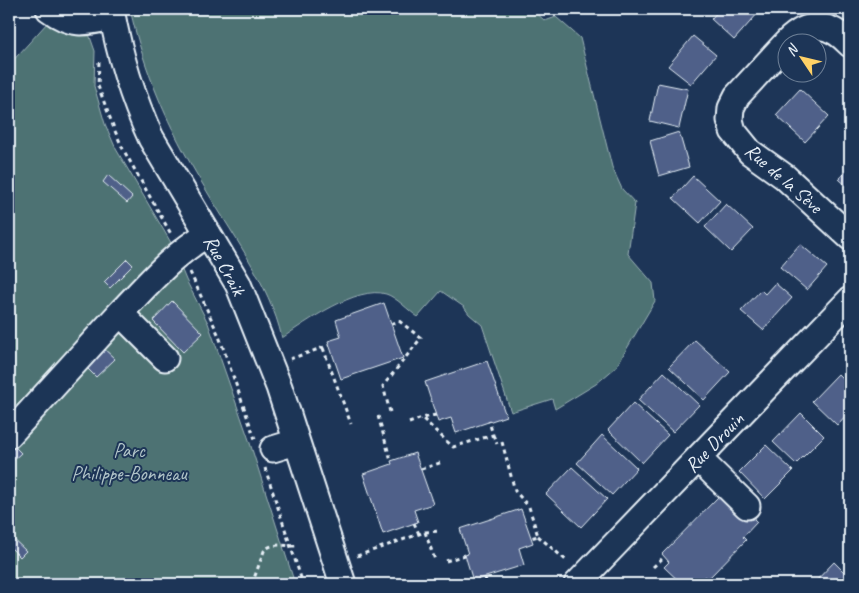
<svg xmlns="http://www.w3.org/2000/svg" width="859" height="593" viewBox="0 0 859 593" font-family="Caveat,sans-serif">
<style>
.green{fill:#4e7273;stroke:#9bb2b6}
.building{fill:#4f6189;stroke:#e8f1f8}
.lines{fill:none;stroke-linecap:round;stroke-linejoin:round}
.minor-casing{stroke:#e8f1f8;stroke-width:29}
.path{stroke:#e8f1f8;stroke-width:3;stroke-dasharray:4 4;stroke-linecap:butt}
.minor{stroke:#1d3557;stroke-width:25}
.labels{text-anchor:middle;stroke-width:4;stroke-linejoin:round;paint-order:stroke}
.street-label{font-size:20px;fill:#e8f1f8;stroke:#1d3557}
.park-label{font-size:20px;fill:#b2c5c9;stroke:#1d3557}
</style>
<rect width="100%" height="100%" fill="#1d3557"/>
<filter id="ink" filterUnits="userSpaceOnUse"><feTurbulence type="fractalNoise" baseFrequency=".02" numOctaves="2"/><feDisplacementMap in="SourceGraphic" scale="10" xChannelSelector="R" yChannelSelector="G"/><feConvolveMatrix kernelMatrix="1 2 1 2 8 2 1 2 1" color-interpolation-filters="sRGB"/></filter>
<g filter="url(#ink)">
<path class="green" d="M130 9H532L545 21 556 17 580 38 612 167 622 189 635 203 628 254 653 283 655 301 616 367 596 384 555 409 552 399 511 412 482 325 469 314 464 307 441 291 418 317C409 311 396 297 386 294 357 285 306 322 282 338 270 284 229 230 202 183 169 129 144 71 130 9Z
M48 22 89 34 95 51 94 86 105 124 116 149 170 241 186 280 208 323 249 440 295 584H9V65Z"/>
<path class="building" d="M720 9H756L759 12 734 40 711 19Z
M693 36 716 55 691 84 668 66Z
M658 83 688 89 679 128 650 121Z
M800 89 829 116 805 142 776 115Z
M679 132 689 167 659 176 650 141Z
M850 167V189L839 179Z
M108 175 132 197 127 203 103 182Z
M693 176 720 201 700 223 673 198Z
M726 204 753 229 731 252 705 227Z
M800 244 827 267 807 290 780 267Z
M127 259 133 265 110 288 104 282Z
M775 283 792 298 763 330 741 311 761 290 765 294Z
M172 301 203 333 183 352 153 321Z
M384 303 403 358 341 379 328 341 341 337 336 320Z
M695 340 730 372 704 400 669 367Z
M101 346 115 359 96 377 83 364Z
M487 361 506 416 456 433 451 418 438 422 425 382Z
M664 372 699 405 673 432 638 400Z
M838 374 850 386V411L837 425 812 401Z
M633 403 668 435 642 463 608 430Z
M801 413 824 436 796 464 773 442Z
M602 435 637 468 612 495 577 463Z
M766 445 793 471 765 499 739 472Z
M15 447 21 453 9 464V453Z
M415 453 433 504 414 510 418 522 383 534 363 474 392 464 391 461Z
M572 467 607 499 581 527 546 494Z
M719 496 732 497 757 522 743 537 746 540 708 579 705 576 697 584H682L664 567 669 562 662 554Z
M521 509 533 543 519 548 524 565 473 581 465 555 468 554 460 529Z
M9 535 26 551 20 557 9 546Z
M834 562 850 578V584H813Z"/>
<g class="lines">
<g class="minor-casing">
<path id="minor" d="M49 9C73 27 85 23 112 17
M111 9C119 53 132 97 151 138L238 284 279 387 343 584
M787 42C809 20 829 22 850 44
M786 43 737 96 731 108 730 120 733 131 750 152 785 177 850 237
M165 358 120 313C148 284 173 254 208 234
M9 435 120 313
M273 449 296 442
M698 458 747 506
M577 584 850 300"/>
</g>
<path class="path" d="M99 62 98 86 115 131 123 149 171 234
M190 272 219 336 255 439
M323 348 351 424
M290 359 330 345
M390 412 383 386 421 338 399 321 391 324
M436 415 422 418 453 447 493 435 489 421
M378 416 391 461
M409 423 422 418
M493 435 497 444
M502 442 515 491 529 507 538 536 531 538
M265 468 303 584
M421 469 443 462
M414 523 419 534
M425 532 439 531
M538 536 568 562
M357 556 425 532 435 560
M446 561 465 555
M653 567 664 557
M252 584 264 551C271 542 286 546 296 546
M479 584 486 582 485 577"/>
<use href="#minor" class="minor"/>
</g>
</g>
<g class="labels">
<g class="street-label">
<text transform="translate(784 178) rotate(41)" y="7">Rue de la Sève</text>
<text transform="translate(225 265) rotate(61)" y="7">Rue Craik</text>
<text transform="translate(714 442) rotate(-46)" y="7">Rue Drouin</text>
</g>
<g class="park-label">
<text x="129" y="457">Parc<tspan x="129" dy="23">Philippe-Bonneau</tspan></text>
</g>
</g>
<rect width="859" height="593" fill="none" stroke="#1d3557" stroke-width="30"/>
<rect x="15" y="15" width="829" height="563" fill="none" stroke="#e8f1f8" stroke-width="2" filter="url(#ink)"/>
<g transform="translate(802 58) rotate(305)"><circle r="24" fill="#1d3557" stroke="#6e8097"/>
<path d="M0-4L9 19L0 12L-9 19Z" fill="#ffd166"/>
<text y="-8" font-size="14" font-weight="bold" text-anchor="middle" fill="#e8f1f8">N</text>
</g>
</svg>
